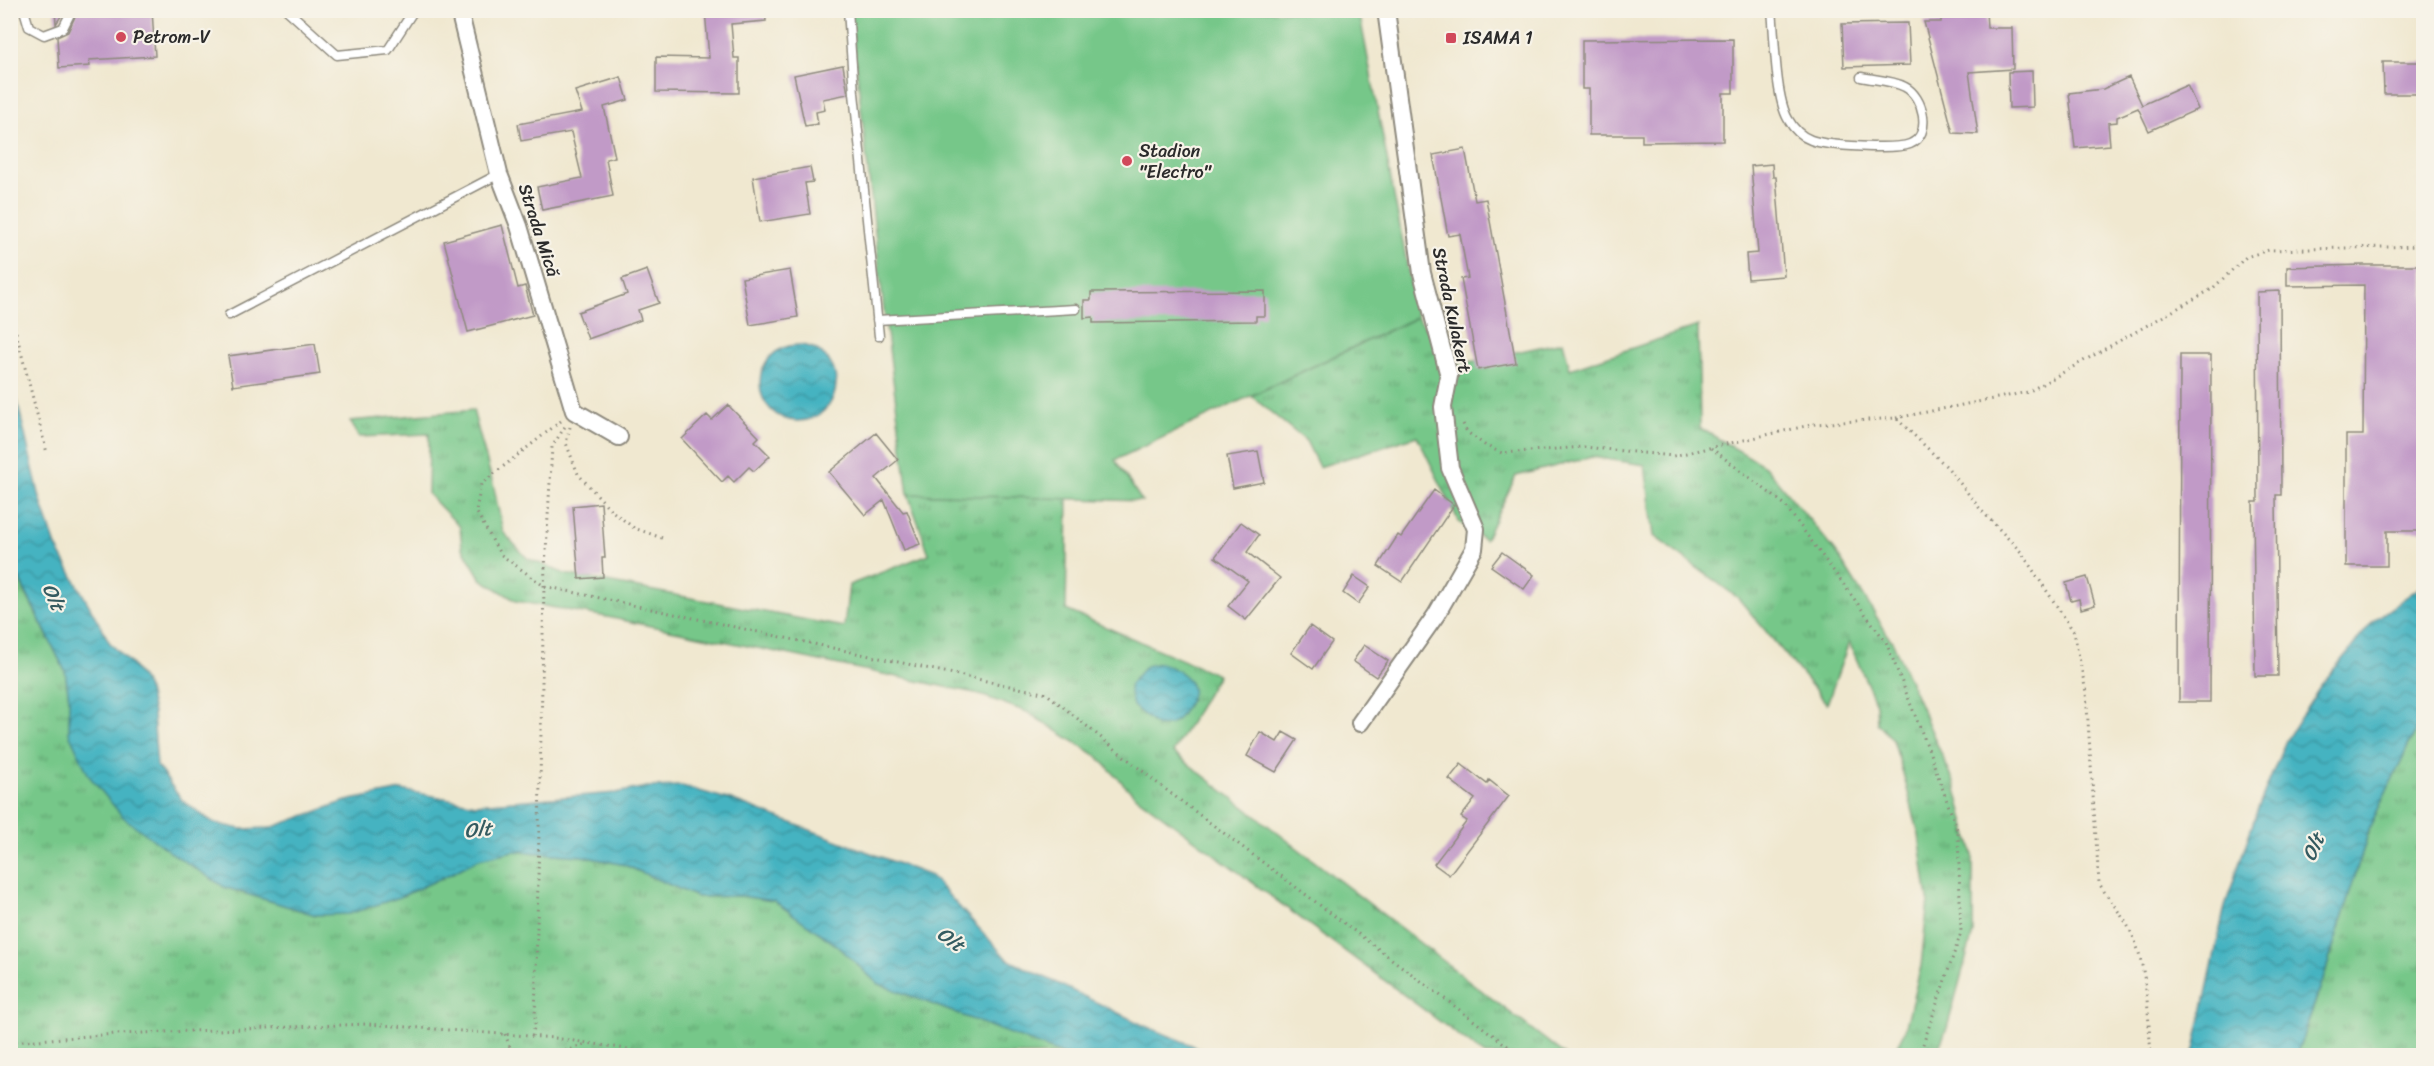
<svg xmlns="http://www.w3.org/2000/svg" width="2434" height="1066" viewBox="0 0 2434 1066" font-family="Sriracha,sans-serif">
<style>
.grass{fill:url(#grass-tufts);stroke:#50795a;stroke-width:1.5}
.pitch{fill:#76c789;stroke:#50795a;stroke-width:1.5}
.water{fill:url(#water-waves);stroke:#386f76;stroke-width:1.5}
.building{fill:#c19ac7}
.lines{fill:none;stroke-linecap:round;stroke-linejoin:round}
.lane-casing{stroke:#8e8a7e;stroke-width:11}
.street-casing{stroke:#8e8a7e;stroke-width:20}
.path{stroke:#8e8a7e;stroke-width:3;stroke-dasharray:1.5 4.5;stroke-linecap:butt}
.lane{stroke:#fff;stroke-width:8}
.street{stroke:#fff;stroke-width:16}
.poi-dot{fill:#d1495b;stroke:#f7f3e8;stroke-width:2}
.labels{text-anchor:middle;stroke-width:4.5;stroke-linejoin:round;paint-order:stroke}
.poi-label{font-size:18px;fill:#2b2b2b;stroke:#f7f3e8;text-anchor:start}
.street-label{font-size:18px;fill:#2b2b2b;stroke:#f7f3e8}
.water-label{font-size:20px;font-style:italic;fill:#345b60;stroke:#f7f3e8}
</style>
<defs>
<pattern id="grass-tufts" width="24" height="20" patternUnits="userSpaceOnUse" patternTransform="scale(1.5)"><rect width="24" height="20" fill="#76c789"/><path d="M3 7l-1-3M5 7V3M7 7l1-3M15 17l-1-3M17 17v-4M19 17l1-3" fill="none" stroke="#61a270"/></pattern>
<pattern id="water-waves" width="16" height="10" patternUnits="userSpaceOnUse" patternTransform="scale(1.5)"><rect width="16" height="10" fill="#45b3c1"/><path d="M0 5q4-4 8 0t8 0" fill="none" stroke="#3a929d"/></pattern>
</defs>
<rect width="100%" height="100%" fill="#f7f3e8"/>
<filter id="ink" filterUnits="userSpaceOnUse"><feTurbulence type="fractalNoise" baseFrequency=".0167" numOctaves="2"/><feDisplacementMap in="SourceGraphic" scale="12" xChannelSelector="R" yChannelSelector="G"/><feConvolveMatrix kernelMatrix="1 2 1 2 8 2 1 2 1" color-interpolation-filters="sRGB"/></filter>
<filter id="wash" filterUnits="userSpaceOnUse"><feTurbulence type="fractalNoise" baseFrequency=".008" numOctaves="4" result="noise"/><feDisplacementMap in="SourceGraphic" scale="24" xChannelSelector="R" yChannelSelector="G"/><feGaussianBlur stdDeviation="1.35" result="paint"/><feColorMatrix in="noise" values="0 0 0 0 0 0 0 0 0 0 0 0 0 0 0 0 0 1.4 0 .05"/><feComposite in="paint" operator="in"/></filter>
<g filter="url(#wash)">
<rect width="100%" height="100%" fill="#f0e8d0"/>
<path class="grass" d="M1417 317 1456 365 1563 342 1570 369 1698 326 1700 428 1765 466 1836 552 1893 643 1955 785 1973 855V933L1947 1028 1936 1055H1892L1905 1030 1921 966 1928 900 1919 835 1903 773 1893 740 1877 723 1876 704 1849 642 1827 704 1738 598 1654 536 1645 465 1592 457 1516 476 1485 540 1459 522 1417 436 1319 467 1306 441 1251 396Z
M473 410 494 488 503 532 527 558 565 574 844 627 849 585 929 554 908 494 1068 497 1066 610 1218 675 1173 752 1565 1055H1485L1133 794 1097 756 1027 712 975 693 607 617 516 601 481 579 462 547 460 527 428 494 429 434 359 437 350 421Z
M10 562 65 671 69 698 224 887 316 915 400 897 452 873 478 859 513 851 582 856 625 865 697 897 740 896 774 901 839 947 877 983 1065 1055H11Z
M2423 724V1055L2296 1056 2322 983 2371 824 2414 734Z"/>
<path class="pitch" d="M850 11H1359L1417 317 1115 460 1142 501 908 494 884 311Z"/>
<path class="water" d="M760 383a38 38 0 1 1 76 0a38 38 0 1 1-76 0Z
M11 375 40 498 56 546 110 643 132 665 147 686 153 713 157 766 182 800 214 823 241 829 270 828 346 801 401 790 476 804 616 793 647 787 682 786 731 800 931 876 1007 959 1145 1026 1216 1055H1065L877 983 839 947 774 901 740 896 697 897 625 865 582 856 513 851 479 859 452 873 400 897 349 914 316 915 224 887 170 852 123 817 89 776 69 733V698L65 671 11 562Z
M2423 585V724L2414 734 2371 824 2322 983 2296 1055H2193L2225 906 2257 811 2286 740 2322 684 2373 621Z
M1160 663C1172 667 1189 675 1192 688 1195 696 1179 721 1171 724 1168 726 1161 725 1157 726L1133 706 1129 689 1130 684 1146 666Z"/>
<g id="blocks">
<path class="building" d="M55 10H65L56 24Z
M78 10H152L155 56 89 60 90 66 59 68 57 37 68 32Z
M705 10H765L766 21 731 24 734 58H739V93L656 92V57L709 58Z
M1941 10H1986L1987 28H2012L2013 69 1969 72 1978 134 1953 133 1924 22H1941Z
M1908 23 1910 65 1844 67 1842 24Z
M1733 39V93H1723V141L1642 142V135H1589V89H1582V40Z
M2383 62H2424V94H2384Z
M843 65 848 94 823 99 825 110 816 112 818 124 805 126 794 75Z
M2032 71 2033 107 2009 108 2008 72Z
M621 77 628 100 604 107 615 157 606 159 613 196 542 210 537 187 582 178 571 132 521 141 518 124 582 112 575 91Z
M2129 77 2142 105 2187 85 2198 109 2149 131 2138 108 2117 117V122L2108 123 2110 145 2075 148 2069 93 2103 89Z
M1465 149 1475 201 1486 199 1516 363 1478 370 1461 279 1468 278 1460 234 1448 236 1433 155Z
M1772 164 1773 177H1776L1784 276 1748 279 1746 254 1758 253 1751 166Z
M810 167 813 182 805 183 810 214 760 222 753 177Z
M502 225 518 288 525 286 533 315 468 332 444 241Z
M2364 265H2424V531H2387V566H2346V435H2363L2364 285 2287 286V267Z
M647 270 659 303 638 310 641 320 588 339 578 312 627 294 622 279Z
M790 270 798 317 750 325 742 278Z
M1265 291V316H1256V321L1093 323V317L1084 318V300H1091V292Z
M2280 291 2281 495H2276L2278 676H2255L2253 502H2258L2257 292Z
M315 344 320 374 233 386 228 356Z
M2180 355H2211L2210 702H2179Z
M728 405 759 437 755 441 770 456 754 471 749 467 734 482 728 476 722 482 682 439 707 415 712 420Z
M876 433 898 460 876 478 903 512 907 511 920 544 904 550 884 500 865 515 829 472Z
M1258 451 1264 482 1233 488 1227 456Z
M1434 490 1454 505 1402 582 1378 566 1398 535 1401 537Z
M601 503 605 558H602L603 577 579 579 573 506Z
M1241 522 1259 535 1247 552 1280 578 1246 620 1228 606 1248 581 1215 557Z
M1502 552 1534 575 1524 589 1491 566Z
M1354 576 1370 587 1358 604 1343 593Z
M2087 577 2095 605 2081 609 2079 599 2071 601 2066 583Z
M1310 626 1332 642 1313 669 1291 653Z
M1364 645 1388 661 1376 677 1353 661Z
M1260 732 1277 742 1283 732 1297 740 1276 772 1247 756Z
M1461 764 1487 784 1489 780 1509 796 1449 875 1434 864 1467 821 1461 817 1475 799 1449 779Z"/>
</g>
</g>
<g filter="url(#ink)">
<use href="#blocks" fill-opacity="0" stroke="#8e8a7e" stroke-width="1.5"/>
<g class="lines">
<g class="lane-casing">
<path id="lane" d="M24 10 29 27 44 35 63 28 72 10
M287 10 337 55 388 50 412 13 416 10
M848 10 854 93 879 336
M1772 10C1775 38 1775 96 1788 119 1793 128 1800 136 1811 140 1827 146 1895 150 1910 144 1933 135 1923 96 1905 87 1892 80 1875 80 1861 77
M229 315 499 174
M877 320 1076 309"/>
</g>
<g class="street-casing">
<path id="street" d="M459 10 499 174 519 226 574 411 619 437
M1360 723 1436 615 1474 549 1476 529 1450 468 1443 407 1449 376 1422 273 1386 10"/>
</g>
<path class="path" d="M10 309 47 453
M1896 418 2028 392 2212 289 2246 257 2269 250 2424 246
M561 421 481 484 476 511 500 554 544 586 1047 694 1161 786 1521 1056
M1463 424 1467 432 1486 446 1502 453 1584 447 1673 456 1815 424 1896 418 1948 468 1981 510 2021 552 2074 632 2086 692 2099 883C2108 899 2122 914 2130 930 2148 964 2148 1018 2151 1056
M570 427 566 443 578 474 612 511 634 528 662 538
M1711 448 1784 504 1886 642 1928 748 1958 832 1961 933 1919 1056
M505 1034 511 1050 507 1056
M532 1036 535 1024 544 586 552 447 566 425
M10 1042 116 1034 368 1024 555 1038 673 1056
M548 1056 586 1044"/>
<use href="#lane" class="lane"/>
<use href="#street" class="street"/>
</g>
</g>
<g class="poi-dot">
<circle cx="121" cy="37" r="6"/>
<rect x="1445" y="32" width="12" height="12" rx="3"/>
<circle cx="1127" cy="161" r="6"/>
</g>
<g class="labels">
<g class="poi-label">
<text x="133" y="43">Petrom-V</text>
<text x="1463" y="44">ISAMA 1</text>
<text x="1139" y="157">Stadion<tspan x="1139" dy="21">"Electro"</tspan></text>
</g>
<g class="street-label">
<text transform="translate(539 230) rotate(72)" y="6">Strada Mică</text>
<text transform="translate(1452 310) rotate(78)" y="6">Strada Kulakert</text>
</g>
<g class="water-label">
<text transform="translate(54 597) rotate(67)" y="7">Olt</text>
<text transform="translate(478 829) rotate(-6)" y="7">Olt</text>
<text transform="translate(2313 847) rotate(-67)" y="7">Olt</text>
<text transform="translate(951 939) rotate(36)" y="7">Olt</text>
</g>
</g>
<rect width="2434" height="1066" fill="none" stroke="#f7f3e8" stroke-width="36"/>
</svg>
